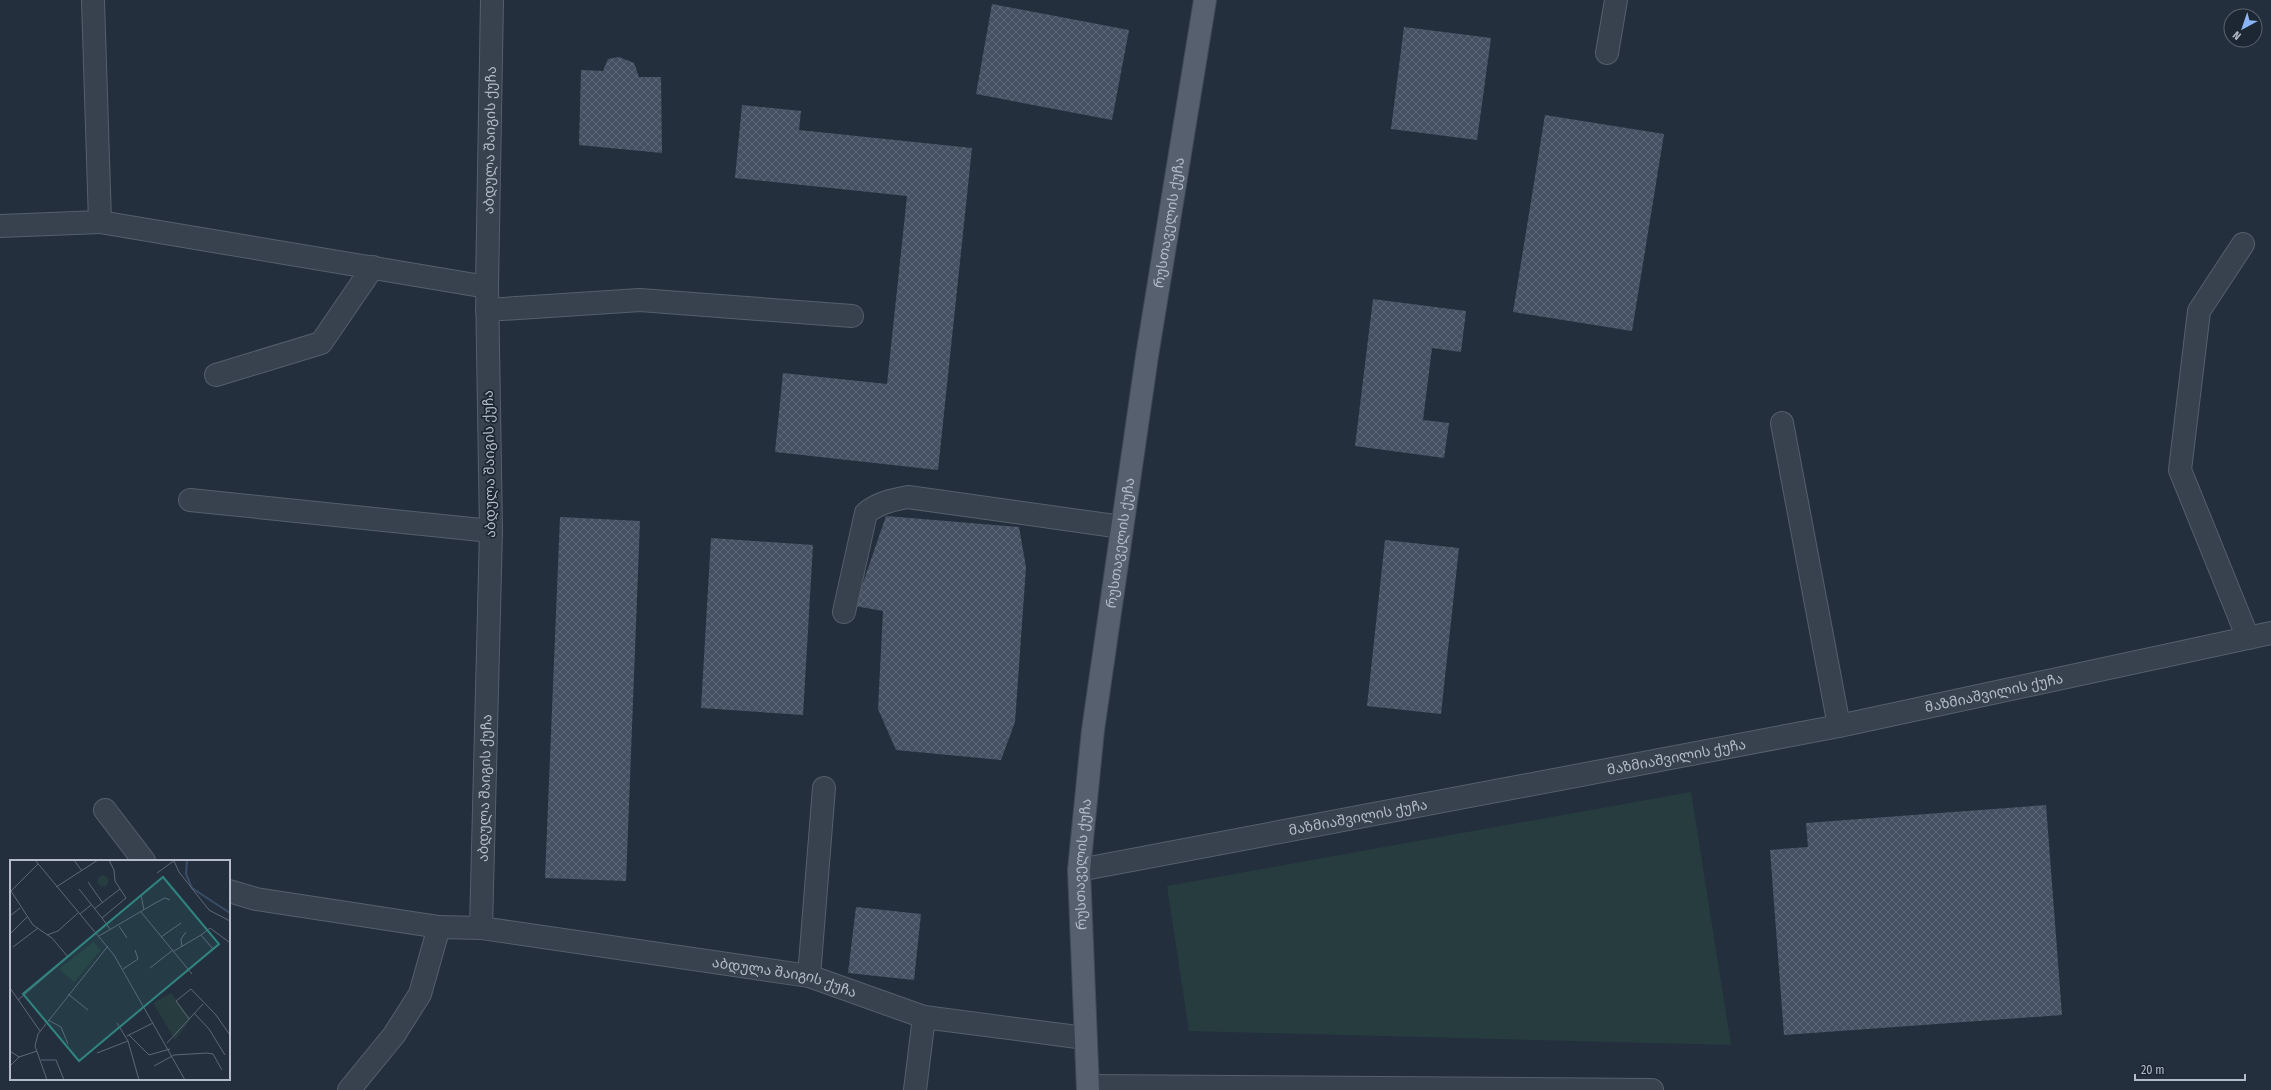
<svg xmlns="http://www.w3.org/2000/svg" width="2271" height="1090" viewBox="0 0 2271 1090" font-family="'Fira Sans Condensed','Noto Sans Georgian',sans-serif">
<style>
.park{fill:#263c3f}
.building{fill:url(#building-cross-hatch)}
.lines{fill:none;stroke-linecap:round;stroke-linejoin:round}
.minor-casing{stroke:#565f6c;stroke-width:24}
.major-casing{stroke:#414a57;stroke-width:24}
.minor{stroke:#38414e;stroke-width:22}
.major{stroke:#56606e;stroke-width:22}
.labels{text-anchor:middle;stroke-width:3.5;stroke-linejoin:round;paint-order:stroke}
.street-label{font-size:14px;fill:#b4bcc9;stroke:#1d2633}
.inset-river{fill:none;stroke:#394c67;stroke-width:2}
.inset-road{fill:none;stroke:#5e6776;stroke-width:1}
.view{fill:#308480;fill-opacity:0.15;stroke:#308480;stroke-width:2}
.inset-edge{fill:none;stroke:#b4bcc9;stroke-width:2}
</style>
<defs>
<pattern id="building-cross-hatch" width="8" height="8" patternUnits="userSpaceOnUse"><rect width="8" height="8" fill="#455162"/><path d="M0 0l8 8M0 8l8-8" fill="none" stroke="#5d6877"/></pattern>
</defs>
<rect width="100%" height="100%" fill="#242f3e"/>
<path class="park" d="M1691 792 1731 1045 1189 1031 1167 886Z"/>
<path class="building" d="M992 4 1129 30 1112 120 976 94Z
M1404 27 1491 38 1477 140 1391 129Z
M619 57 634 63 639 77H661L662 153 579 145 581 70 603 71 608 59Z
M742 105 801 111 799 130 972 148 938 470 775 452 783 373 887 384 907 196 735 178Z
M1545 115 1664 134 1632 331 1513 312Z
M1373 299 1466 311 1461 352 1432 348 1423 420 1449 423 1444 458 1355 446Z
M886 516 1019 527 1026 567 1015 722 1001 760 896 750 878 709 883 611 855 606Z
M560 517 640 521 626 881 545 878Z
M711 538 813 545 803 715 701 708Z
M1385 540 1459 548 1441 714 1367 706Z
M2046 805 2062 1015 1784 1035 1770 850 1808 847 1806 823Z
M856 907 921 914 914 980 848 973Z"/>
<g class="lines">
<g class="minor-casing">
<g id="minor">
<path d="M93 1 100 222 487 287"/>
<path d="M1607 53 1616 0"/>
<path d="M0 226 100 222"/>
<path d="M2243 244 2199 311 2180 470 2248 638"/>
<path d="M487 310 640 300 852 316"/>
<path d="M216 375 321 343 373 267"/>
<path d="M1782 423 1839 726"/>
<path d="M190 500 491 531"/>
<path d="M844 612 866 513C878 503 892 500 908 497L1122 527"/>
<path d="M105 810 144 861"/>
<path id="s1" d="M1079 870 1839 726 2271 633"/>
<path id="s2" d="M229 891 256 899 439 927 481 928 809 976 924 1017 1085 1038"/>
<path id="s3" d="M481 928 491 531 487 287 492 0"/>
<path d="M809 976 824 788"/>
<path d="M1088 1086 1652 1090"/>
<path d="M349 1090 394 1035 420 994 439 927"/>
<path d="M915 1090 924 1017"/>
</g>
</g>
<g class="major-casing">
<g id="major">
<path id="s4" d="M1088 1090 1079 870 1093 730 1147 356 1205 0"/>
</g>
</g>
<use href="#minor" class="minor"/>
<use href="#major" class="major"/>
</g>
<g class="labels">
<g class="street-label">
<text dy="5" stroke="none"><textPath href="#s3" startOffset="788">აბდულა შაიგის ქუჩა</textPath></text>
<text dy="5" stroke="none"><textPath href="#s4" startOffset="874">რუსთაველის ქუჩა</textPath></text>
<text transform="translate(489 464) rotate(-91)" y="5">აბდულა შაიგის ქუჩა</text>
<text dy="5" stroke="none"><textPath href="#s4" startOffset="550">რუსთაველის ქუჩა</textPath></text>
<text dy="5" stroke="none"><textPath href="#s1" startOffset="932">მაზმიაშვილის ქუჩა</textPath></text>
<text dy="5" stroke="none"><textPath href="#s1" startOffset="608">მაზმიაშვილის ქუჩა</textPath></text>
<text dy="5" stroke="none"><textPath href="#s3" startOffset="140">აბდულა შაიგის ქუჩა</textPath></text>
<text dy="5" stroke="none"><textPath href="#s1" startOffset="284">მაზმიაშვილის ქუჩა</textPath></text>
<text dy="5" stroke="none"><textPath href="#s4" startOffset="226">რუსთაველის ქუჩა</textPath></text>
<text dy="5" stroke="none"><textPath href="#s2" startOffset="563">აბდულა შაიგის ქუჩა</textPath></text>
</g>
</g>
<g transform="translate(10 860)">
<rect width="220" height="220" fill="#242f3e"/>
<path d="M87.5 21a5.5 5.5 0 1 1 11 0a5.5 5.5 0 1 1-11 0ZM83 82 91 90 64 122 49 109ZM161 133 181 159 165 180 143 143Z" fill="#263c3f"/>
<path class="inset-river" d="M177 0 176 14 182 28 220 53"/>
<path class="inset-road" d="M25 0 104 95 175 220M64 0 72 11M99 0 104 10 105 21 116 38 92 58 100 69M164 1 169 12 199 50 220 61M147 13 165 0M78 22 92 42M46 27 88 0M69 29 92 58M1 31 23 65 42 78 58 97M0 32 28 4M131 35 134 50M84 49 110 29M131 52 182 114M70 54 81 45M0 56 10 48M109 66 117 78M0 74 17 57M37 75 48 71 68 53M191 75 200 68 219 82M89 76 147 42 155 38 160 40M151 77 171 63M3 87 28 68M172 87 171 79 176 72M164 91 191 75 203 89M140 108 163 90M113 109 128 99 125 90M0 128 30 171M58 134 78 150M8 140 86 73M184 153 199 169 215 195M179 159 166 141 181 129 206 155 220 175M38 160 51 167 58 184M107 163 118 181 129 220M119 175 139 195 160 189M117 176 143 163M157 183 193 144M0 191 9 197 27 191M87 193 118 181M31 200H46L54 220M0 206 9 197M144 206 164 195 197 193 203 194 212 210M37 220 25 186 28 174 98 86"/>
<path class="view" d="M153 17 209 84 69 201 13 134Z"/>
<rect width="220" height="220" class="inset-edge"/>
</g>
<g transform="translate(2243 28) rotate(220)"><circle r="19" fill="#1d2633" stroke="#59626f"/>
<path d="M0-3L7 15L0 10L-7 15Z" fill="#8ab4f8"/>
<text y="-6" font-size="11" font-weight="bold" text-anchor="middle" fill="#b4bcc9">N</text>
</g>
<path d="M2135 1074v6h110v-6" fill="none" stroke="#b4bcc9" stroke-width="2"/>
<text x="2141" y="1074" font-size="12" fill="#b4bcc9" stroke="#1d2633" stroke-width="3" paint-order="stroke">20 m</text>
</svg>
